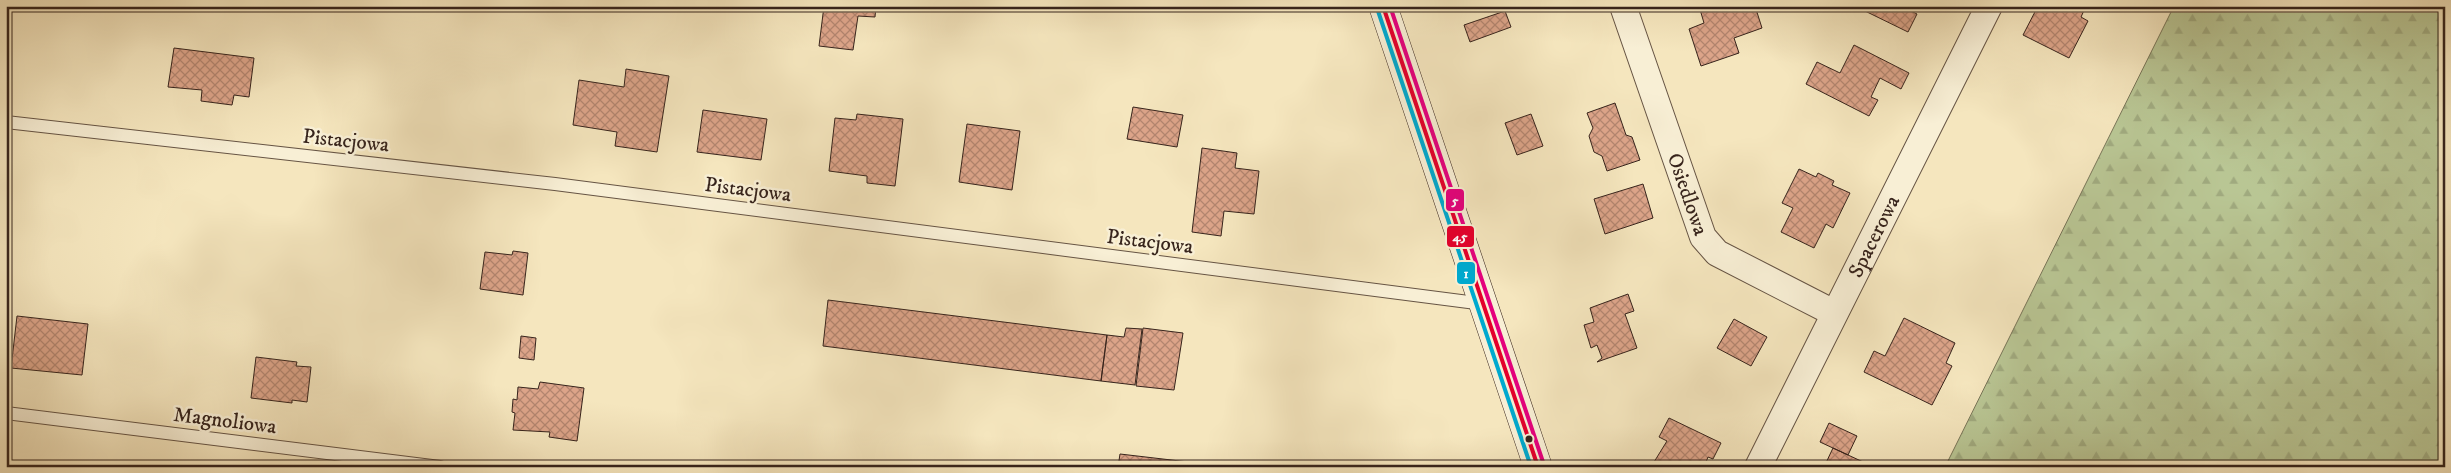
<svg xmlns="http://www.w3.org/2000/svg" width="2451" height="473" viewBox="0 0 2451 473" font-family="'IM FELL DW Pica',serif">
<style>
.forest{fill:url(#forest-firs);stroke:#787558}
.building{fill:url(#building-cross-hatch);stroke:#37241c}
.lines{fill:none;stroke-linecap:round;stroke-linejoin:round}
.lane-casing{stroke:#665444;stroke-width:14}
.street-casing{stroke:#665444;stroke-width:28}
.secondary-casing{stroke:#37241c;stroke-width:29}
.lane{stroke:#f8efd5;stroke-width:12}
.street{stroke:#f8efd5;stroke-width:26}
.secondary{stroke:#f8efd5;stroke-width:28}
.bus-1-casing{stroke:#f8efd5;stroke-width:8}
.bus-2-casing{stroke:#f8efd5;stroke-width:8}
.bus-3-casing{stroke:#f8efd5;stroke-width:8}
.bus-1{stroke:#e4002b;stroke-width:4}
.bus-2{stroke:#00a9ce;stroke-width:4}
.bus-3{stroke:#e5007d;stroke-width:4}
.bus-dot{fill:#37241c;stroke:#f8efd5;stroke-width:2}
.labels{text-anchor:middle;stroke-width:5;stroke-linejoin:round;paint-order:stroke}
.street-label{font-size:21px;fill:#37241c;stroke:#f8efd5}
.line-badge{stroke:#f8efd5;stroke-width:2}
.badge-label{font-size:14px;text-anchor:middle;font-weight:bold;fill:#fff}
</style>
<defs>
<pattern id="forest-firs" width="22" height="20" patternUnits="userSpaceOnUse" patternTransform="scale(1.25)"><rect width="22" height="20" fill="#b9c694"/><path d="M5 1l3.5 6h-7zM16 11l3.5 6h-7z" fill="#a0aa7f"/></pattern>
<pattern id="building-cross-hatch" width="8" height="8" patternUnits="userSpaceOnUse" patternTransform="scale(1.25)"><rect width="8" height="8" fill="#dca489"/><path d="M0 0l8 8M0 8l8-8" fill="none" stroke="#b3856f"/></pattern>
</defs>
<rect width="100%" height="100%" fill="#f5e6be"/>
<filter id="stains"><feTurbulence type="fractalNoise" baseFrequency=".004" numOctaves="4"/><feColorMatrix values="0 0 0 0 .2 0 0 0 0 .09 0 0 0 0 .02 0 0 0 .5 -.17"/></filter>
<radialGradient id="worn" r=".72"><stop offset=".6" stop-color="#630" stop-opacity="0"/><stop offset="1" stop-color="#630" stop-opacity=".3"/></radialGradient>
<path class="forest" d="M2174 6H2445V467H1945Z"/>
<path class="building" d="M824 6H876L875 17 858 16 853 50 819 46Z
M1699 6H1755L1762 28 1734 38 1739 53 1701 66 1689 29 1704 23Z
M1865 6H1913L1911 11 1917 14 1908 32 1865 11Z
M2038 6H2086L2081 17 2088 21 2069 58 2023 35Z
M1505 11 1511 27 1470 42 1464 25Z
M1854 45 1909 73 1901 89 1880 78 1871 97 1878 100 1869 116 1806 84 1817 62 1840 73Z
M174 48 254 58 249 97 234 95 232 105 201 101 202 90 168 87Z
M626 69 669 76 657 152 615 146 617 132 573 125 579 80 624 87Z
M1615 103 1626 135 1632 137 1640 160 1607 171 1602 156 1594 152 1589 136 1593 128 1587 113Z
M1133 107 1183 115 1177 147 1127 139Z
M703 110 767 119 761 160 697 152Z
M857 114 903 119 895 186 867 183V176L829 171 835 118 856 120Z
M1531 114 1543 146 1517 155 1505 123Z
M967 124 1020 131 1012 190 959 182Z
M1202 148 1237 153 1235 168 1259 171 1254 214 1224 211 1221 236 1192 232Z
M1799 169 1816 177 1818 173 1834 181 1832 185 1850 193 1833 228 1826 224 1814 248 1781 232 1793 208 1782 203Z
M1643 184 1653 218 1605 234 1594 199Z
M513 251 528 253 523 295 480 289 485 252 512 255Z
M1628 294 1634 311 1625 314 1637 348 1597 362 1602 358 1597 345 1591 348 1584 325 1594 322 1590 308Z
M828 300 1107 335 1101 381 823 346Z
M17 316 88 324 82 375 11 368Z
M1904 318 1955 343 1946 363 1952 366 1932 405 1864 372 1874 351 1885 356Z
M1734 319 1767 337 1751 366 1717 348Z
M1126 328 1142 329 1135 385 1101 381 1107 335 1124 337Z
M1143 328 1183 333 1174 390 1136 386Z
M521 336 536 338 534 360 519 358Z
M256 357 297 362 296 366 311 367 307 402 292 400V403L251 398Z
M540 382 584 388 577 441 549 437 550 432 513 430 515 413 512 412 513 399 517 400 518 387 538 389Z
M1669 418 1721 443 1713 459 1708 457 1704 467H1663L1654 462 1667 441 1659 437Z
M1829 423 1857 436 1848 455 1820 442Z
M1833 448 1848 455 1874 467H1824Z
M1120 454 1197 463 1196 467H1118Z"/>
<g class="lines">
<g class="lane-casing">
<path id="lane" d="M6 122 555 184 1484 304
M6 413 440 467"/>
</g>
<g class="street-casing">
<g id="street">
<path id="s1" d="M1623 6 1703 237 1717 253 1834 313"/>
<path id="s2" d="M1758 467 1989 6"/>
</g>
</g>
<g class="secondary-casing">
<path id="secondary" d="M1383 6 1538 467"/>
</g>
<use href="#lane" class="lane"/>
<use href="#street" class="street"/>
<use href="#secondary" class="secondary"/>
<g class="bus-1-casing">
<path id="bus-1" d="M1383 6 1538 467"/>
</g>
<g class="bus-2-casing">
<path id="bus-2" d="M1377 8 1531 467"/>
</g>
<g class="bus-3-casing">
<path id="bus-3" d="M1390 6 1544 465"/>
</g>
<use href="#bus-1" class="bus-1"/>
<use href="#bus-2" class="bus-2"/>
<use href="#bus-3" class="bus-3"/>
</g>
<circle class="bus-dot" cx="1529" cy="439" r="4.5"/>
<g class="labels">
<g class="street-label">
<text transform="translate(346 140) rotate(6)" y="7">Pistacjowa</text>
<text transform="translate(748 189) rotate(7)" y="7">Pistacjowa</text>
<text dy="7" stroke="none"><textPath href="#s1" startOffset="199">Osiedlowa</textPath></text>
<text dy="7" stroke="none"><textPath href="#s2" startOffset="258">Spacerowa</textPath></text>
<text transform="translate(1150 241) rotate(7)" y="7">Pistacjowa</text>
<text transform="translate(225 420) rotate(7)" y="7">Magnoliowa</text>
</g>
</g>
<g class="line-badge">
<rect x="1445" y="188" width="20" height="24" rx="5" fill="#e5007d"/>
<rect x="1446" y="225" width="29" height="23" rx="5" fill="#e4002b"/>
<rect x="1456" y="261" width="20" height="24" rx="5" fill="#00a9ce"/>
</g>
<g class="badge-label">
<text x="1455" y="205">5</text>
<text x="1460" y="241">45</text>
<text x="1466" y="278">1</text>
</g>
<rect width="2451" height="473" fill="none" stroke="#f5e6be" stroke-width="25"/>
<rect x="8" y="8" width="2436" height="458" fill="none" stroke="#37241c" stroke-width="2.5"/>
<rect x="12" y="12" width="2426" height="448" fill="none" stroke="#37241c"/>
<rect width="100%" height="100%" filter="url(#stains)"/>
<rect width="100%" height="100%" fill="url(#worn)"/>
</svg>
